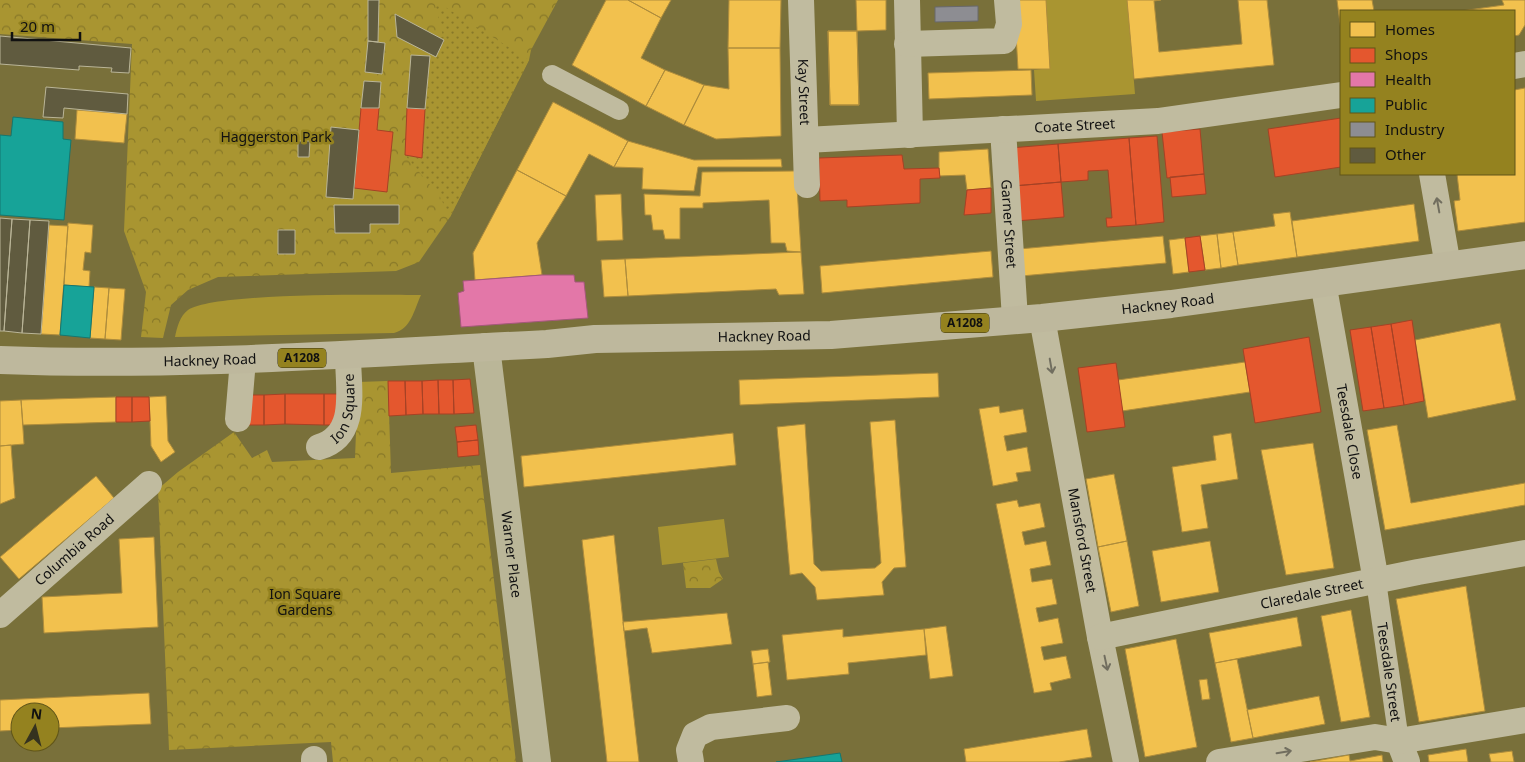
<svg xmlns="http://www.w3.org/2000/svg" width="1525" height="762" viewBox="0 0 1525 762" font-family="'Noto Sans',sans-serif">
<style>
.grass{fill:#a99531}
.park{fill:url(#park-crowns)}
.garden{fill:url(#garden-dots)}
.homes{fill:#f2c14e;stroke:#ae8c3c}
.shops{fill:#e4572e;stroke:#a54225}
.health{fill:#e377a8;stroke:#a4587b}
.public{fill:#17a398;stroke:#157770}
.industry{fill:#8d8d92;stroke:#68686b}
.building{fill:#605b3f;stroke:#bab598}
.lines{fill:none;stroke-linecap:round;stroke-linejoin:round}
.pedestrian{stroke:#c0bb9f;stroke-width:20}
.minor{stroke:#c0bb9f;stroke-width:26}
.secondary{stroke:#bab698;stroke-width:28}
.primary{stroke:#beb89d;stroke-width:28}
.oneway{stroke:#716e5f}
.labels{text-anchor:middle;stroke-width:5;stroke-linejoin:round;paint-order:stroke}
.shield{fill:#94821f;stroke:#383315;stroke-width:1}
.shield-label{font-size:12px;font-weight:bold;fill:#111}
.street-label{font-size:14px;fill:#111;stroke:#94821f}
.park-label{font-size:14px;fill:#111;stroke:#94821f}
</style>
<defs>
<pattern id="park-crowns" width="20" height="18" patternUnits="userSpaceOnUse" patternTransform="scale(1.25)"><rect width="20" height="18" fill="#a99531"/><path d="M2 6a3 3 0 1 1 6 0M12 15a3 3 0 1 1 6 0" fill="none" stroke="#887828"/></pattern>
<pattern id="garden-dots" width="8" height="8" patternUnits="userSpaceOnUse" patternTransform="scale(1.25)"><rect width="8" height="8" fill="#a99531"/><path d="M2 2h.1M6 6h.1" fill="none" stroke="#887828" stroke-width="1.8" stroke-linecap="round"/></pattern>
</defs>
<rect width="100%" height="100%" fill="#79703a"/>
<path class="grass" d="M1046 0H1127L1135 94 1036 101 1034 70 1050 68Z
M421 295C414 310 411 329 394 333L175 337C177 327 180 316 188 310 215 292 380 295 421 295Z
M724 519 729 557 662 565 658 527Z"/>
<path class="park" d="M0 0H558L531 50 529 60 450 217 419 262 396 271 218 277 188 290 171 305 163 338 141 337 146 292 124 231 132 44 0 34Z
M388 381 391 473 480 465 516 762H333L331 742 169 750 158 489 178 472 234 432 252 458 267 450 272 462 355 458 358 382Z
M716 559 719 572 723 579 710 588H686L683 563Z"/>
<path class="garden" d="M434 0 529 60 450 217 440 197 405 155 422 158 430 56 436 57 444 40Z"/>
<path class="homes" d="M606 0H628L661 18 641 58 665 70 646 106 572 65Z
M628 0H671L661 18Z
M729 0H781L780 48H728Z
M856 0H886V30L857 31Z
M1014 0H1046L1050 69H1018Z
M1127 0H1161L1154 1 1159 52 1242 44 1238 0H1267L1274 65 1134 79Z
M1337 0H1372L1374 11H1341V31Z
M1502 0H1525V25L1519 35 1514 36V11H1461L1504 5Z
M828 31H857L859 105H830Z
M828 31H857L859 105H830Z
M728 48H780L781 136 716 139 684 125 704 85 729 89Z
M665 70 704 85 684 125 646 106Z
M1031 70 1032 95 929 99 928 73Z
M1525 88V222L1458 231 1454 201 1460 200 1457 174H1514V90Z
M553 102 628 141 614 167 589 154 566 196 517 170Z
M77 110 127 114 124 143 75 139Z
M628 141 694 160 781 159 782 167H698L694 191 642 189 643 168 614 167Z
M988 149 991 188 967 190 965 175 939 176V152Z
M517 170 566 196 537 243 542 275 475 280 473 253Z
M796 171 801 252 787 251 785 243H771L769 200 703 203V208H680V239H665L663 230H653L651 215H645L644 194 700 196 702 172Z
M621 194 623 240 597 241 595 195Z
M1414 204 1419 241 1297 257 1292 221Z
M1290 212 1297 257 1238 265 1233 232 1275 226 1273 214Z
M68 223 93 225 91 253 85 252 83 270 90 271 89 287 64 285Z
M49 225 68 226 60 335 41 334Z
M1233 232 1238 265 1221 268 1217 234Z
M1217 234 1221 268 1205 270 1200 236Z
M1163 236 1166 263 1021 276 1019 249Z
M1185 238 1189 272 1173 274 1169 240Z
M991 251 993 277 822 293 820 266Z
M801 252 804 294 779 295 776 289 628 296 625 259Z
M625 259 628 296 604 297 601 260Z
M94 287 109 288 105 339 90 338Z
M109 288 125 289 121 340 105 339Z
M1500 323 1516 400 1428 418 1415 340Z
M1245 362 1250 392 1122 411 1118 380Z
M938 373 939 397 740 405 739 380Z
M166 396 168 441 175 452 161 462 151 446 149 397Z
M116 397V422L23 425 21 400Z
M21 400 24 444 0 446V401Z
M999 406 1000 413 1023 409 1027 432 1004 436 1007 451 1027 447 1031 471 1016 473 1018 481 993 486 979 409Z
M895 420 906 567 894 568 882 582 884 595 817 600 815 587 802 573 790 575 777 427 805 424 814 564 821 571 875 568 881 563 870 422Z
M1397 425 1411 503 1525 483V505L1385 530 1367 430Z
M733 433 736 465 524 487 521 456Z
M1231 433 1238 479 1201 485 1208 528 1182 532 1172 467 1216 460 1213 436Z
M1313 443 1334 568 1286 575 1261 450Z
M11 445 15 498 0 504V446Z
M1114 474 1127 541 1098 547 1086 479Z
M96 476 114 498 19 579 0 557Z
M1017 500 1019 507 1040 503 1045 527 1022 532 1025 545 1046 541 1051 565 1030 569 1032 582 1052 579 1057 604 1036 608 1039 622 1058 618 1063 643 1041 647 1044 660 1066 656 1071 678 1050 683 1052 690 1034 693 996 504Z
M614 535 624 631 639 762H607L582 540Z
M154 537 158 627 44 633 42 597 122 593 119 539Z
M1127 541 1139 606 1111 612 1098 547Z
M1210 541 1219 592 1161 602 1152 551Z
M1466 586 1485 711 1419 722 1396 599Z
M1351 610 1370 717 1341 722 1321 616Z
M727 613 732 644 652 653 647 628 624 631 623 622Z
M1297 617 1302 646 1215 663 1209 633Z
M946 626 953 676 930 679 924 629Z
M843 629V637L924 629 926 655 848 663 849 674 787 680 782 635Z
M1176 639 1197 747 1145 757 1125 649Z
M768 649 770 662 753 664 751 651Z
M1237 659 1253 738 1231 742 1215 663Z
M768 662 772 695 757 697 753 664Z
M1207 679 1210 699 1202 700 1199 680Z
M149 693 151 724 50 728V712H20V730L0 731V700Z
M1319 696 1325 724 1253 738 1247 710Z
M1087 729 1092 757 1059 762H966L964 749Z
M1466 749 1468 762H1429L1428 755Z
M1512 751 1514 762H1491L1489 754Z
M1349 755 1350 761 1382 755 1383 762H1310Z"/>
<path class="shops" d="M361 108H379L377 130 393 132 387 192 354 188Z
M407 108 425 109 422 158 405 155Z
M1341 118V167L1275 177 1268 129Z
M1200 129 1204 174 1167 178 1162 132Z
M1157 136 1164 222 1136 225 1129 138Z
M1129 138 1136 225 1107 227 1106 218H1112L1108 170 1088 171V180L1061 182 1058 144Z
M1058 144 1061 182 1013 186 1010 148Z
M902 155 904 169 939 168 940 178 920 179V203L847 207V200L820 201 819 158Z
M1204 174 1206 194 1172 197 1170 177Z
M1061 182 1064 217 1016 221 1013 186Z
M991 188V213L964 215 967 190Z
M1200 236 1205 270 1189 272 1185 238Z
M1412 320 1424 401 1404 405 1391 324Z
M1391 324 1404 405 1384 408 1371 327Z
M1371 327 1384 408 1363 411 1350 330Z
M1309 337 1321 412 1255 423 1243 349Z
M1116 363 1125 427 1087 432 1078 368Z
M470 379 474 413 454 414 453 380Z
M438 380H453L454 414H439Z
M438 380 439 414H423L422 381Z
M388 381H405L406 415 389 416Z
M405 381H422L423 414 406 415Z
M285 394V424L264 425V395Z
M285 394H324V425L285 424Z
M324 394H339L340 420 331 425H324Z
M249 395H264V425H245Z
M116 397H132V422H116Z
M132 397H149L150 421 132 422Z
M476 425 478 440 457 442 455 427Z
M478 440 479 455 458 457 457 442Z"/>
<path class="health" d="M542 275H574L575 282H584L588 318 461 327 458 293 464 291 463 281Z"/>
<path class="public" d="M13 117 63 122V139L71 140 64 220 0 215V135L11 136Z
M64 285 94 287 90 338 60 335Z
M840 753 842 762H776Z"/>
<path class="industry" d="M978 6V21L935 22V7Z"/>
<path class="building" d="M368 0H379L378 42 368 41Z
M395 14 444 40 436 57 397 37Z
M0 36 131 48 129 73 111 72 112 68 79 66V70L0 64Z
M368 41 385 43 382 74 365 72Z
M411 55 430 56 425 109 407 108Z
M364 81 381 82 379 108H361Z
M46 87 128 94 127 114 64 108 63 118 43 117Z
M331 127 359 130 353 199 326 197Z
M298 141H310L309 157H298Z
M334 205H399V224H370V233H335Z
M0 218 12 219 4 331H0Z
M12 219 30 220 22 333 4 331Z
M30 220 49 221 41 334 22 333Z
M278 230H295V254H278Z"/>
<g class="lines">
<g class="pedestrian">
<path d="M552 75 619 110"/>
<path id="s1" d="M1376 581 1399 741"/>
</g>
<g class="minor">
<path id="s2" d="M801 0 807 185"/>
<path d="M907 0 910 135"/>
<path d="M907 44 1004 41 1009 24 1007 0"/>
<path d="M1514 66 1525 64"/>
<path id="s3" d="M1003 129 1015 319"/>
<path id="s4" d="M806 140 1158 121 1341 95"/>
<path d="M1432 174 1448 266"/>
<path id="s5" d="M1323 282 1376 581"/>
<path id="s6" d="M1042 318 1100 637 1126 762"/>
<path d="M238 419 243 360"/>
<path id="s7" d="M319 447C359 436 348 388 348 356"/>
<path id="s8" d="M0 615 149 484"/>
<path id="s9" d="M1100 637 1418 572 1525 553"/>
<path d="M1399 741 1407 762"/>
<path d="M314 759V762"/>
<path d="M691 762 689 750 695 735 711 727 787 718"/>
<path d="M1219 762 1375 737 1399 741 1525 720"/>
</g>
<path class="secondary" id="s10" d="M486 347 537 762"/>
<path class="primary" id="s11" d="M0 360C183 367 364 353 547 344L595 339 831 335 1042 318 1171 304 1525 255"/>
</g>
<defs><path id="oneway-shaft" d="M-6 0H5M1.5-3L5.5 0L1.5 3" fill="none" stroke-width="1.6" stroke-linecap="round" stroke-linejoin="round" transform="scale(1.25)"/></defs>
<g class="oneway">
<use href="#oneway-shaft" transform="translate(1438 205) rotate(-100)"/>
<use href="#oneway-shaft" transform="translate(1051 366) rotate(80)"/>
<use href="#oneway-shaft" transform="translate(1106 663) rotate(78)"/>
<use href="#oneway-shaft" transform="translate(1284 752) rotate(-9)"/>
</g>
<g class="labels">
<g class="shield">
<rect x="941" y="313.5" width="48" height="19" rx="4"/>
<rect x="278" y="348.5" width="48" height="19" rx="4"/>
</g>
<g class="shield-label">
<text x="965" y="327">A1208</text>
<text x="302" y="362">A1208</text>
</g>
<g class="street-label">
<text dy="5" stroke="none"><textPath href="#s2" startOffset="92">Kay Street</textPath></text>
<text dy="5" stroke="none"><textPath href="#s4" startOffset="269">Coate Street</textPath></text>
<text dy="5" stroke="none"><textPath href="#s3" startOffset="95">Garner Street</textPath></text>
<text dy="5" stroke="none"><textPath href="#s11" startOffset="1170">Hackney Road</textPath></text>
<text dy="5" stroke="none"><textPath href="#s11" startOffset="765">Hackney Road</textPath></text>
<text dy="5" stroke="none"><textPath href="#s11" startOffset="210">Hackney Road</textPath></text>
<text dy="5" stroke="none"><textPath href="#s7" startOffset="51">Ion Square</textPath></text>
<text dy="5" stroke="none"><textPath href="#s5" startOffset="152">Teesdale Close</textPath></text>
<text dy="5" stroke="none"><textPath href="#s6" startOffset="226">Mansford Street</textPath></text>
<text dy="5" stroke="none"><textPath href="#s8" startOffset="99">Columbia Road</textPath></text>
<text dy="5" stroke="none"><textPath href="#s10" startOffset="209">Warner Place</textPath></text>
<text dy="5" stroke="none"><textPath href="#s9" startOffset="216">Claredale Street</textPath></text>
<text dy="5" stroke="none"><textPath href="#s1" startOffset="92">Teesdale Street</textPath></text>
</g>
<g class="park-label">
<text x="276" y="142">Haggerston Park</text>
<text x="305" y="599">Ion Square<tspan x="305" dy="16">Gardens</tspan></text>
</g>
</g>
<rect x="1340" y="10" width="175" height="165" fill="#94821f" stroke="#605519"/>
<rect x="1350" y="22" width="25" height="15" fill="#f2c14e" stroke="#605519"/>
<text x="1385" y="35" font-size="15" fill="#111111">Homes</text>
<rect x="1350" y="48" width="25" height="15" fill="#e4572e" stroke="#605519"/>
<text x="1385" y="60" font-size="15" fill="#111111">Shops</text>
<rect x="1350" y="72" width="25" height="15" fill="#e377a8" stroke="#605519"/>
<text x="1385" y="85" font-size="15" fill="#111111">Health</text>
<rect x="1350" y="98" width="25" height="15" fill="#17a398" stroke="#605519"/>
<text x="1385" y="110" font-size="15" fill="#111111">Public</text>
<rect x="1350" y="122" width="25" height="15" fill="#8d8d92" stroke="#605519"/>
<text x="1385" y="135" font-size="15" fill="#111111">Industry</text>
<rect x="1350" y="148" width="25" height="15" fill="#605b3f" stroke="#605519"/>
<text x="1385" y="160" font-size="15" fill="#111111">Other</text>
<g transform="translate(35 727) rotate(7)"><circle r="24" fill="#94821f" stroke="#605519"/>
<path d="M0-4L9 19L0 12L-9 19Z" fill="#35321f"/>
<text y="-8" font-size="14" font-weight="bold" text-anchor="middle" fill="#111111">N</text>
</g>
<path d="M12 32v8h68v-8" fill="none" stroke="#111111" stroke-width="2.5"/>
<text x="20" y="32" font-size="15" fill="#111111" stroke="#94821f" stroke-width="4" paint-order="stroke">20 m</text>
</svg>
